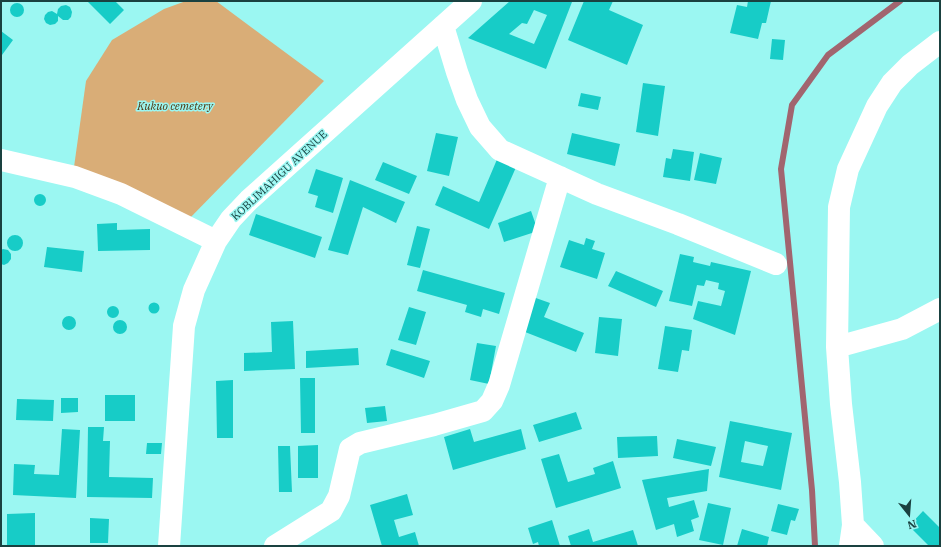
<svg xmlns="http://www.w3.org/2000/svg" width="941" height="547" viewBox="0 0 941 547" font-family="'IBM Plex Serif',serif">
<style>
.green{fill:#d9ad77}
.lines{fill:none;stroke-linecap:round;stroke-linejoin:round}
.stream{stroke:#a1656f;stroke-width:6}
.building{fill:#17ccc7;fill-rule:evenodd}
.minor{stroke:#fff;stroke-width:22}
.labels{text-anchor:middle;stroke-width:3;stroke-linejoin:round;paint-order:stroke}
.park-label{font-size:11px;font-style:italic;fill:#4f3510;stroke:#9bf7f2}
.street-label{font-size:11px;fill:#1a4140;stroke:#9bf7f2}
</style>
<rect width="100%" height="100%" fill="#9bf7f2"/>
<path class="green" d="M186 1H216L324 81 187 221 74 167 86 81 112 40 164 9Z"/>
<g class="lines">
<path class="stream" d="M815 546 812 490 781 169 792 105 828 55 900 1"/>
</g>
<path class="building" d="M87 1H115L124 10 110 24Z
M510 1H569L572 2 546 69 468 38ZM534 10 547 15 534 44 509 34 522 23 527 24Z
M584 1H613L609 10 643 25 627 65 568 40Z
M748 1H771L766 23H762L758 39 730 33 737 5 747 7Z
M10 10a7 7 0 1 1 14 0a7 7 0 1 1-14 0Z
M66 5 70 7 72 12 71 17 68 20H63L58 16V21L55 24 50 25 46 23 44 19 45 15 48 12 52 11 57 14 58 9 61 6Z
M1 31 13 40 2 55H1Z
M772 39 785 40 783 60 770 59Z
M643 83 665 86 658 136 636 132Z
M581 93 601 97 598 110 578 106Z
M436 133 458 137 449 176 427 171Z
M572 133 620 144 615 166 567 154Z
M673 149 694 152 690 181 663 177 666 158 671 159Z
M700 153 722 158 716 184 694 180Z
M498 157 517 165 489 229 435 205 443 186 479 202Z
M383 162 417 176 409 194 375 180Z
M316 169 343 178 333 213 315 207 318 196 308 193Z
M350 180 405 202 396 223 363 207 348 255 328 250Z
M34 200a6 6 0 1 1 12 0a6 6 0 1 1-12 0Z
M531 211 538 231 504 242 498 223Z
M256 214 322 237 315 258 249 235Z
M117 223V230L150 229V250L98 251 97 224Z
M417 226 430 229 420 268 407 265Z
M7 243a8 8 0 1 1 16 0a8 8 0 1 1-16 0Z
M586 238 595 241 592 249 605 253 597 279 560 267 569 240 584 245Z
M47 247 84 251 82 272 44 267Z
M3 249 8 250 11 254V259L8 263 4 265 1 264V250Z
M680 254 694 257 693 262 710 266 711 262 751 271 735 335 693 319 698 301 721 306 725 291 718 289 719 283 706 280 704 286 697 285 692 306 669 301Z
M423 270 505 293 499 314 483 309 481 317 465 312 467 305 417 291Z
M616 271 663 291 656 307 608 286Z
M533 297 550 303 544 317 584 333 576 352 520 330Z
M148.5 308a5.5 5.5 0 1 1 11 0a5.5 5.5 0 1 1-11 0Z
M107 312a6 6 0 1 1 12 0a6 6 0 1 1-12 0Z
M409 307 426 312 416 345 398 340Z
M62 323a7 7 0 1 1 14 0a7 7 0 1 1-14 0Z
M599 317 622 319 618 356 595 353Z
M113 327a7 7 0 1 1 14 0a7 7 0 1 1-14 0Z
M293 321 295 369 244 371V353L272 352 271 322Z
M665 326 692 330 689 351 682 350 678 372 658 369Z
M477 343 496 346 489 384 470 380Z
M358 348 359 365 306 368V351Z
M391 349 430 361 424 378 386 365Z
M300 378H315V433H301Z
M233 380V438H217L216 381Z
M105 395H135V421H105Z
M61 398H78V412L61 413Z
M17 399 54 400 53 421 16 420Z
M385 406 387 421 367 423 365 408Z
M576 412 582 429 539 442 533 425Z
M730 421 792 433 781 490 719 477ZM745 441 768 446 763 466 741 462Z
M88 427H104L103 441H110L109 477 153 478 152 498 87 497Z
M62 429 80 430 76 498 13 495 14 464 35 465 34 474 59 475Z
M470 429 474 442 521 429 526 449 453 470 444 437Z
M657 436 658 456 618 458 617 437Z
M677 439 716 447 711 466 673 458Z
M147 443H162L161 454H146Z
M318 445V478H298V446Z
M278 446H290L292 492H279Z
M559 454 568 482 595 474 593 468 613 461 621 488 556 508 541 459Z
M709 469 707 491 667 498 669 507 694 500 699 517 691 520 694 531 677 537 674 524 656 530 642 480Z
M407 494 413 515 394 520 399 537 415 532 419 546H382L370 505Z
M708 503 731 508 723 545 699 540Z
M778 504 799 509 795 521 791 520 787 535 771 531Z
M923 511 940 528V546H929L909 526Z
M35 513V546H7V514Z
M90 518 109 519 108 543H90Z
M552 520 560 546H539L538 542 533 544 528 528Z
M589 529 593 542 633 530 638 546H571L568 536Z
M742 529 769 537 767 546H737Z"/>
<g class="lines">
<path class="minor" d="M443 26 457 72 467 100 480 127 500 150 597 194 678 224 776 264
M1 160 75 177 121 194 216 241
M837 347 902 329 940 309
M853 525 873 546
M169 546 184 326 194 290 216 241 231 219 249 200 471 1
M275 546 331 511 339 496 350 449 360 443 434 425 483 411 492 401 499 385 560 177
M850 546 853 525 850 482 841 404 837 347 839 207 848 169 877 106 892 83 910 65 940 42"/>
</g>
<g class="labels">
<g class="park-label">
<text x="175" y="110">Kukuo cemetery</text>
</g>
<g class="street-label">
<text transform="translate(279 175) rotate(-43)" y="4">KOBLIMAHIGU AVENUE</text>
</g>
</g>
<rect width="941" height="547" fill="none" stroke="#1a4140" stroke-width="4"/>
<g transform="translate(909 515) rotate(163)" stroke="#9bf7f2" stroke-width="3" paint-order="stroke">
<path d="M0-3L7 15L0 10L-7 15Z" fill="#1a4140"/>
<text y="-6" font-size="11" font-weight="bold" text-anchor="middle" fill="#1a4140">N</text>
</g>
</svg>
